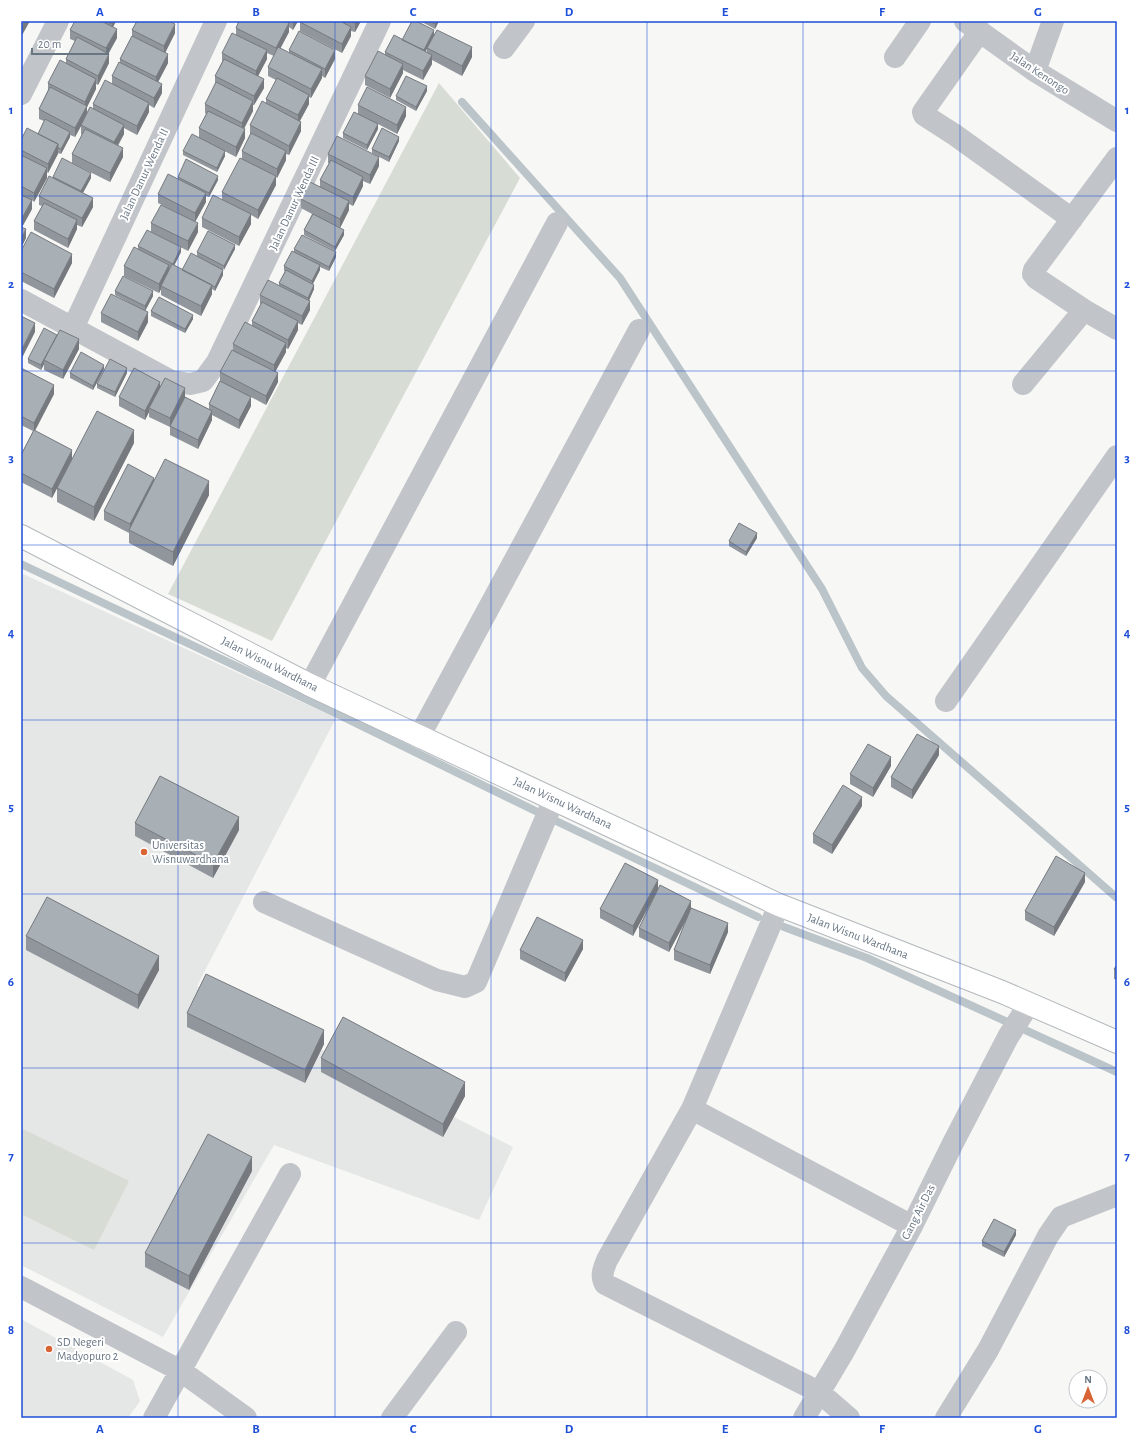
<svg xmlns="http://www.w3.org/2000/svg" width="1138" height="1439" viewBox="0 0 1138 1439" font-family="'Alegreya Sans',sans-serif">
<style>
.built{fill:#e5e6e6}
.green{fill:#d7dcd4}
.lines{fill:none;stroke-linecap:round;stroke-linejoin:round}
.stream{stroke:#bac4c9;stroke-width:8}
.secondary-casing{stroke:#b3b8bd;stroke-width:24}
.street{stroke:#c1c4c8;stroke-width:22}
.secondary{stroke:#fff;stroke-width:22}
.wall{fill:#90969c}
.shaded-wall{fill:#767a7f}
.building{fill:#a8afb5;stroke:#767a7f}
.grid{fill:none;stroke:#1d4ed8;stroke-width:1;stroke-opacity:0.55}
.poi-dot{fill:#d86435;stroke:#fff;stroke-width:1.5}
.labels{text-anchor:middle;stroke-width:4;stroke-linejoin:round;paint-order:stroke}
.street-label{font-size:12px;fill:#687684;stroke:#fff}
.poi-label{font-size:12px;fill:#687684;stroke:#fff;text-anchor:start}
.neatline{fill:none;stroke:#1d4ed8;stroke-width:1.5}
.grid-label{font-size:13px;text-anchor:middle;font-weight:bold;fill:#1d4ed8}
</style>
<rect width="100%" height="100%" fill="#f7f7f5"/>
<path class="built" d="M21 573 336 718 197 986 513 1147 479 1220 274 1145 163 1337 21 1265Z
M21 1319 133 1380 140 1401 128 1418H21Z"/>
<path class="green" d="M439 83 520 178 272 641 168 594Z
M21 1128 129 1181 94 1250 21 1214Z"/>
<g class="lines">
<path class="stream" d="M462 102 620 278 822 589 862 668 886 696 1117 898
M21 564 335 713 554 820 758 917
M784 927 867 958 1117 1072"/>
<g class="secondary-casing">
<path id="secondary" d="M21 536 310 685 779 905 1002 992 1117 1042"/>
</g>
<path class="street" d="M965 21 1035 71 1117 121
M980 31 923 112 924 115 955 135 1072 219
M504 48 524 21
M895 57 920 21
M1035 71 1053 21
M21 94 58 21
M1117 158 1034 270 1033 274 1036 278 1084 310 1117 329
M21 300 171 381 190 384 203 381 217 362 380 21
M73 328 216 21
M1023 384 1084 310
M310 685 557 223
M946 701 1117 456
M419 737 639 330
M264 902 437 980 465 987 476 982 554 799
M779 905 692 1109 607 1260C604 1268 600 1275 605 1284L819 1392 849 1418
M692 1109 912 1226
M21 1287 181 1371 246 1418
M154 1418 290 1174
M392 1418 456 1332
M804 1418 844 1351 912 1226 953 1143 1008 1037 1029 1004
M946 1418 988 1350 1048 1236 1061 1217 1117 1195"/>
<use href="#secondary" class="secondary"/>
</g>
<path class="wall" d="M75 21H116L113 27 117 38 109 53V63L98 85 96 84V89L87 107V114L93 109V104L112 84V76L120 62V59L132 36V30L137 21H173L172 23 175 33 165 53 168 63 158 82 162 93 154 108 149 105V112L137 135 124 128V134L118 146 123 157 110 182 72 163V154L82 135 81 134V126L75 137 70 135V137L61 154 58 153 48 173 47 172V178L34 202 32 200V209L22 227 26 238 21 248V140L38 134 44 121 39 119V109L48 90V83L66 64V59L75 41 70 39V30Z
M239 21H298L293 30 289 27V32L280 48 289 53V50L335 59 325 78 322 76V78L311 98 309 97V104L300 121 301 131 289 155 286 154V160L277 178 276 177V185L258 219 251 215V224L239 246 202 227V218L222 200V192L242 159V151L250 135V125L266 103V99L276 80 268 76V67L274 56 267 53V59L258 76 264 88 254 105H253V111L244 129 245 138 236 157 199 138V128L206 114 205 113V104L215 85V76L222 62V53L236 35V28Z
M300 21H361L355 32 351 31V36L342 53 300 31Z
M420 21H439L435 29Z
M434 35 425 51 427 52V48L472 57 462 76 432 60V64L423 80 403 70V73L390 98 365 85V76L385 55V52Z
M427 91 416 111 396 100V96Z
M358 105 406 116 397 134 378 124V129L367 150 343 138V133L358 114Z
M399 141 389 162 372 153V149Z
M183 151 225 156 217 172 183 155Z
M328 154 379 166 370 184 363 181V186L353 206 349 204V210L340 228 344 235 335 251 304 235V230L312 214 301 208V199L320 186V180L329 163H328Z
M53 177 91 178 83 193 93 207 82 227 77 225V229L68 248 34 230V221L42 206 39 205V196L53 178Z
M178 177 218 180 209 197 206 196V202L195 222 158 203V194L178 178Z
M151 223 198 232 188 251 151 232Z
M138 246 181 252 174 265 182 270 197 257V252L235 249 223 270V275L215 291 212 289V294L201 316 161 295V289L159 293 124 276V266L138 249Z
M294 249 336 257 329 271 320 267V270L313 284 314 289 309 300 310 310 302 325 298 323V330L288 349 286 348V352L275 372 278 382 266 405 251 397V406L239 429 212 415V420L198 449 170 435V427L149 417V412L145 420 119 406V397L160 387 185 397 209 409V404L220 381V372L233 350V344L252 326V321L261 304H260V295L279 285V283L285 271H284V266L294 253Z
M21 251 72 263 54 298 21 281Z
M115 291 153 296 145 311 115 295Z
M151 311 193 319 185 333 151 316Z
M101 313 148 322 138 341 101 322Z
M79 349 63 379 44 370V364L41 370 28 363V359Z
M21 368 54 394 35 431 72 459 52 498 21 482V455L33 431 21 425Z
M104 369 93 390 70 378V373Z
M127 373 115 397 97 388V384Z
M134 443 94 521 57 502V488Z
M154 482 209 495 173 566 129 543V533L104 520V511Z
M757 538 746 556 729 546V541Z
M939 755 912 799 891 787V777Z
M891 766 873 797 850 784V774Z
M862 806 832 854 813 843V834Z
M135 823 239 830 213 878 135 836Z
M658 880 633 936 600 918V909Z
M1085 882 1054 936 1025 920V911Z
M691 908 728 932 710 974 674 960V950L688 917 669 952 639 937V928Z
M26 936 159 970 138 1009 26 950Z
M583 949 565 982 520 959V950Z
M1117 965V980L1114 979V969Z
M187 1013 324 1044 305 1083 187 1027Z
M321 1058 465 1096 443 1137 321 1072Z
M252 1171 189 1290 145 1267V1253Z
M1016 1235 1004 1257 982 1246V1241Z"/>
<path class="shaded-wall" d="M25 21H30L21 37V28Z
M114 21H116L112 29V24Z
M293 21H298L293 30Z
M356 21H361L355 32V23Z
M437 21H439L435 29V24Z
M289 23V32L276 57V48Z
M175 24V33L164 55V46Z
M351 27V36L342 53V44Z
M117 29V38L106 57V48Z
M434 30V35L423 57V52Z
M472 47V57L462 76V66Z
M267 50V59L256 80V71Z
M335 50V59L325 78V69Z
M109 54V63L98 85V76Z
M168 54V63L156 86V77Z
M432 55V64L423 80V71Z
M403 64V73L390 98V89Z
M322 69V78L311 98V89Z
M96 79V89L87 107V115L75 137V128L85 110V102Z
M264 79V88L254 105V96Z
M162 84V93L154 108V98Z
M427 86V91L416 111V107Z
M309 95V104L298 124V115Z
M253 101V111L242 132V123Z
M149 103V112L137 135V126Z
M406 107V116L397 134V125Z
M301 122V131L289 155V146Z
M378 124V129L367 150V145Z
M124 125V134L114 151V142Z
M245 129V138L236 157V147Z
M70 132V137L61 154V149Z
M399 137V141L389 162V157Z
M58 144V154L48 173V164Z
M123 148V157L110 182V173Z
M225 151V156L217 172V168Z
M286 151V160L277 178V169Z
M379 157V166L370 184V175Z
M47 168V178L34 202V193Z
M91 173V178L81 196V191Z
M218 176V180L209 197V193Z
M276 176V185L258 219V210Z
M363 177V186L353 206V197Z
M206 193V202L195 222V213Z
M93 198V207L82 227V218Z
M32 200V209L21 229V220Z
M349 201V210L340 228V219Z
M251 214V224L239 246V237Z
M77 220V229L68 248V239Z
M198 223V232L188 251V241Z
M26 229V238L21 248V239Z
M344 230V235L335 251V247Z
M235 245V249L224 270V266Z
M181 247V252L173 268V264Z
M336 252V257L329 271V267Z
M72 254V263L54 298V289Z
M169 265V274L161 286V289L159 293V284Z
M320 265V270L312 285V281Z
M223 270V275L215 291V287Z
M212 285V294L201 316V306Z
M314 285V289L308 303V298Z
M153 291V296L145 311V306Z
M310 301V310L302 325V316Z
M148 312V322L138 341V332Z
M193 315V319L185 333V329Z
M298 321V330L288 349V340Z
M35 323V332L21 360V351Z
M57 335 44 360V364L41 370V365Z
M79 339V349L63 379V370Z
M286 343V352L274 374V365Z
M104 365V369L93 390V386Z
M127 368V373L115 397V392Z
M278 373V382L266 405V396Z
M160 382V391L149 408V412L145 420V411Z
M54 385V394L34 432V423Z
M185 388V397L170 427V418Z
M251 397V406L239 429V420Z
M212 411V420L198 449V440Z
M134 430V443L94 521V507Z
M72 450V459L52 498V489Z
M154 478V487L130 530V524Z
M209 481V495L173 566V552Z
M757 533V538L746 556V552Z
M939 746V755L912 799V790Z
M891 757V766L873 797V788Z
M862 797V806L832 854V845Z
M239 817V830L213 878V864Z
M1085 873V882L1054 936V927Z
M658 880V890L633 936V926Z
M691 901V910L669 952V943Z
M728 923V932L710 974V965Z
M583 940V949L565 982V973Z
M159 956V970L138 1009V995Z
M324 1030V1044L305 1083V1070Z
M465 1082V1096L443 1137V1124Z
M252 1157V1171L189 1290V1276Z
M1016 1230V1235L1004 1257V1252Z"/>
<path class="building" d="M21 21H25L21 28Z
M75 21H101L117 29 106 48 70 30Z
M106 21H114L112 24Z
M137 21H169L175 24 164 46 132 30Z
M239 21H285L289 23 276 48 236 28Z
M300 21H340L351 27 342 44 300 22Z
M350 21H356L355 23Z
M412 21H416L434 30 424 50 402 40Z
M429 21H437L435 24Z
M437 30 472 47 462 66 427 48Z
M299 31 335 50 325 69 289 50Z
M232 33 267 50 256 71 222 53Z
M394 35 432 55 423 71 385 52Z
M132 36 168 54 156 77 120 59Z
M77 37 109 54 98 76 66 59Z
M278 47 322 69 311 89 268 67Z
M378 51 403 64 390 89 365 76Z
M224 59 264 79 254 96 215 76Z
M60 60 96 79 85 102 48 83Z
M119 62 162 84 154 98 112 76Z
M406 76 427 86 416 107 396 96Z
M277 78 309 95 298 115 266 99Z
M105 80 149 103 137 126 93 104Z
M216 82 253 101 242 123 205 104Z
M50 87 87 106 75 128 39 109Z
M367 87 406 107 397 125 358 105Z
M262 101 301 122 289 146 250 125Z
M90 107 124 125 114 142 81 125Z
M208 111 245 129 236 147 199 128Z
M354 112 378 124 367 145 343 133Z
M45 119 70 132 61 149 58 148V144L38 134Z
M27 128 58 144 48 164 21 150V140Z
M382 128 399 137 389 157 372 149Z
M85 129 123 148 110 173 72 154Z
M251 133 286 151 277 169 242 151Z
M192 134 225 151 217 168 183 151Z
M337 136 379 157 370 175 328 154Z
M21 155 47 168 34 193 21 186Z
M62 158 91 173 81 191 53 177Z
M240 158 276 176 258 210 222 192Z
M186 159 218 176 209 193 178 177Z
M331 160 363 177 353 197 320 180Z
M168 174 206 193 195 213 158 194Z
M49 176 93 198 82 218 39 196Z
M310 182 349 201 340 219 301 199Z
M21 195 32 200 21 220Z
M213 195 251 214 239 237 202 218Z
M44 203 77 220 68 239 34 221Z
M161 205 198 223 188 241 151 223Z
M313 214 344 230 335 247 304 230Z
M21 227 26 229 21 239Z
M147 230 181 247 173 264 138 246Z
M208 231 235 245 224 266 197 252Z
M31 232 72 254 54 289 21 272V251Z
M302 235 336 252 329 267 294 249Z
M134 247 169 265 159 284 124 266Z
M292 251 320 265 312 281 284 266Z
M191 253 223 270 215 287 182 270Z
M172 264 212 285 201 306 161 286Z
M286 270 314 285 308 298 279 283Z
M123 276 153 291 145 306 115 291Z
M268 280 310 301 302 316 260 295Z
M111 294 148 312 138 332 101 313Z
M159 297 193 315 185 329 151 311Z
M262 302 298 321 288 340 252 321Z
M21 316 35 323 21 351Z
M245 322 286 343 274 365 233 344Z
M44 328 57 335 41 365 28 359Z
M60 330 79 339 63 370 44 360Z
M232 350 278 373 266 396 220 372Z
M81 352 104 365 93 386 70 373Z
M110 359 127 368 115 392 97 384Z
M21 368 54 385 34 423 21 416Z
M134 368 160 382 145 411 119 397Z
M165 378 185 388 170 418 149 408Z
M220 381 251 397 239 420 209 404Z
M185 397 212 411 198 440 170 426Z
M97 411 134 430 94 507 57 488Z
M34 430 72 450 52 489 21 473V455Z
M165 459 209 481 173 552 129 530Z
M128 464 154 478 130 524 104 511Z
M739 523 757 533 746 552 729 541Z
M917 734 939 746 912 790 891 777Z
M868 744 891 757 873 788 850 774Z
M160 776 239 817 213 864 135 823Z
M843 785 862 797 832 845 813 834Z
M1056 856 1085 873 1054 927 1025 911Z
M625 863 658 880 633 926 600 909Z
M660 885 691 901 669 943 639 928Z
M47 897 159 956 138 995 26 936Z
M691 908 728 923 710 965 674 950Z
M537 917 583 940 565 973 520 950Z
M1117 965V971L1114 969Z
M206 974 324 1030 305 1070 187 1013Z
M343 1017 465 1082 443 1124 321 1058Z
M208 1134 252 1157 189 1276 145 1253Z
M994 1219 1016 1230 1004 1252 982 1241Z"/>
<path class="grid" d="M178 21V1418M335 21V1418M491 21V1418M647 21V1418M803 21V1418M960 21V1418M21 196H1117M21 371H1117M21 545H1117M21 720H1117M21 894H1117M21 1068H1117M21 1243H1117"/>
<g class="poi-dot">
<circle cx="144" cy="852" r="4"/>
<circle cx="49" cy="1349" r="4"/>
</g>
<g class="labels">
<g class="street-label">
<text transform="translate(1040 73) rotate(33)" y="4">Jalan Kenongo</text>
<text transform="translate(144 174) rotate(-65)" y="4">Jalan Danur Wenda II</text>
<text transform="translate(294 203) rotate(-65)" y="4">Jalan Danur Wenda III</text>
<text transform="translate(270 664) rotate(27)" y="4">Jalan Wisnu Wardhana</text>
<text transform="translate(563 803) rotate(25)" y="4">Jalan Wisnu Wardhana</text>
<text transform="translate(858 936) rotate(21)" y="4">Jalan Wisnu Wardhana</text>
<text transform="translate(918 1212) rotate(-63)" y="4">Gang Air Das</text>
</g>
<g class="poi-label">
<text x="152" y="849">Universitas<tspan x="152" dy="14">Wisnuwardhana</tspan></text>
<text x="57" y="1346">SD Negeri<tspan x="57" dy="14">Madyopuro 2</tspan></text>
</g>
</g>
<rect width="1138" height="1439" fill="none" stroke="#ffffff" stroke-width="44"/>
<g transform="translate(1088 1389)"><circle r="19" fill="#ffffff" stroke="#c3c8ce"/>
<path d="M0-3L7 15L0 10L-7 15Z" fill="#d86435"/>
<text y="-6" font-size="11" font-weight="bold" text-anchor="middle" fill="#687684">N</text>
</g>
<path d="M32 48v6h76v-6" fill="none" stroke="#687684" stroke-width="2"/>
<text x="38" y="48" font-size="12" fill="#687684" stroke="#ffffff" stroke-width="3" paint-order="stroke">20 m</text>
<rect x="22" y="22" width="1094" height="1395" class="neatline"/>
<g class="grid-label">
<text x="100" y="16">A</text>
<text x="256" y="16">B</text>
<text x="413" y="16">C</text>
<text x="569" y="16">D</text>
<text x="725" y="16">E</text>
<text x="882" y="16">F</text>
<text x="1038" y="16">G</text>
<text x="11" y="114">1</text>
<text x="1127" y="114">1</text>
<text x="11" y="288">2</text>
<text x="1127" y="288">2</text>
<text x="11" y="462">3</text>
<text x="1127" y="462">3</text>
<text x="11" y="637">4</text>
<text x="1127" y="637">4</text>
<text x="11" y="811">5</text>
<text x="1127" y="811">5</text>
<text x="11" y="986">6</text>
<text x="1127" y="986">6</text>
<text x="11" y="1160">7</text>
<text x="1127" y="1160">7</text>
<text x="11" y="1334">8</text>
<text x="1127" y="1334">8</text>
<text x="100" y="1433">A</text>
<text x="256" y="1433">B</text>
<text x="413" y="1433">C</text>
<text x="569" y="1433">D</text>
<text x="725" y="1433">E</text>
<text x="882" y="1433">F</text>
<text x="1038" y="1433">G</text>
</g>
</svg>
